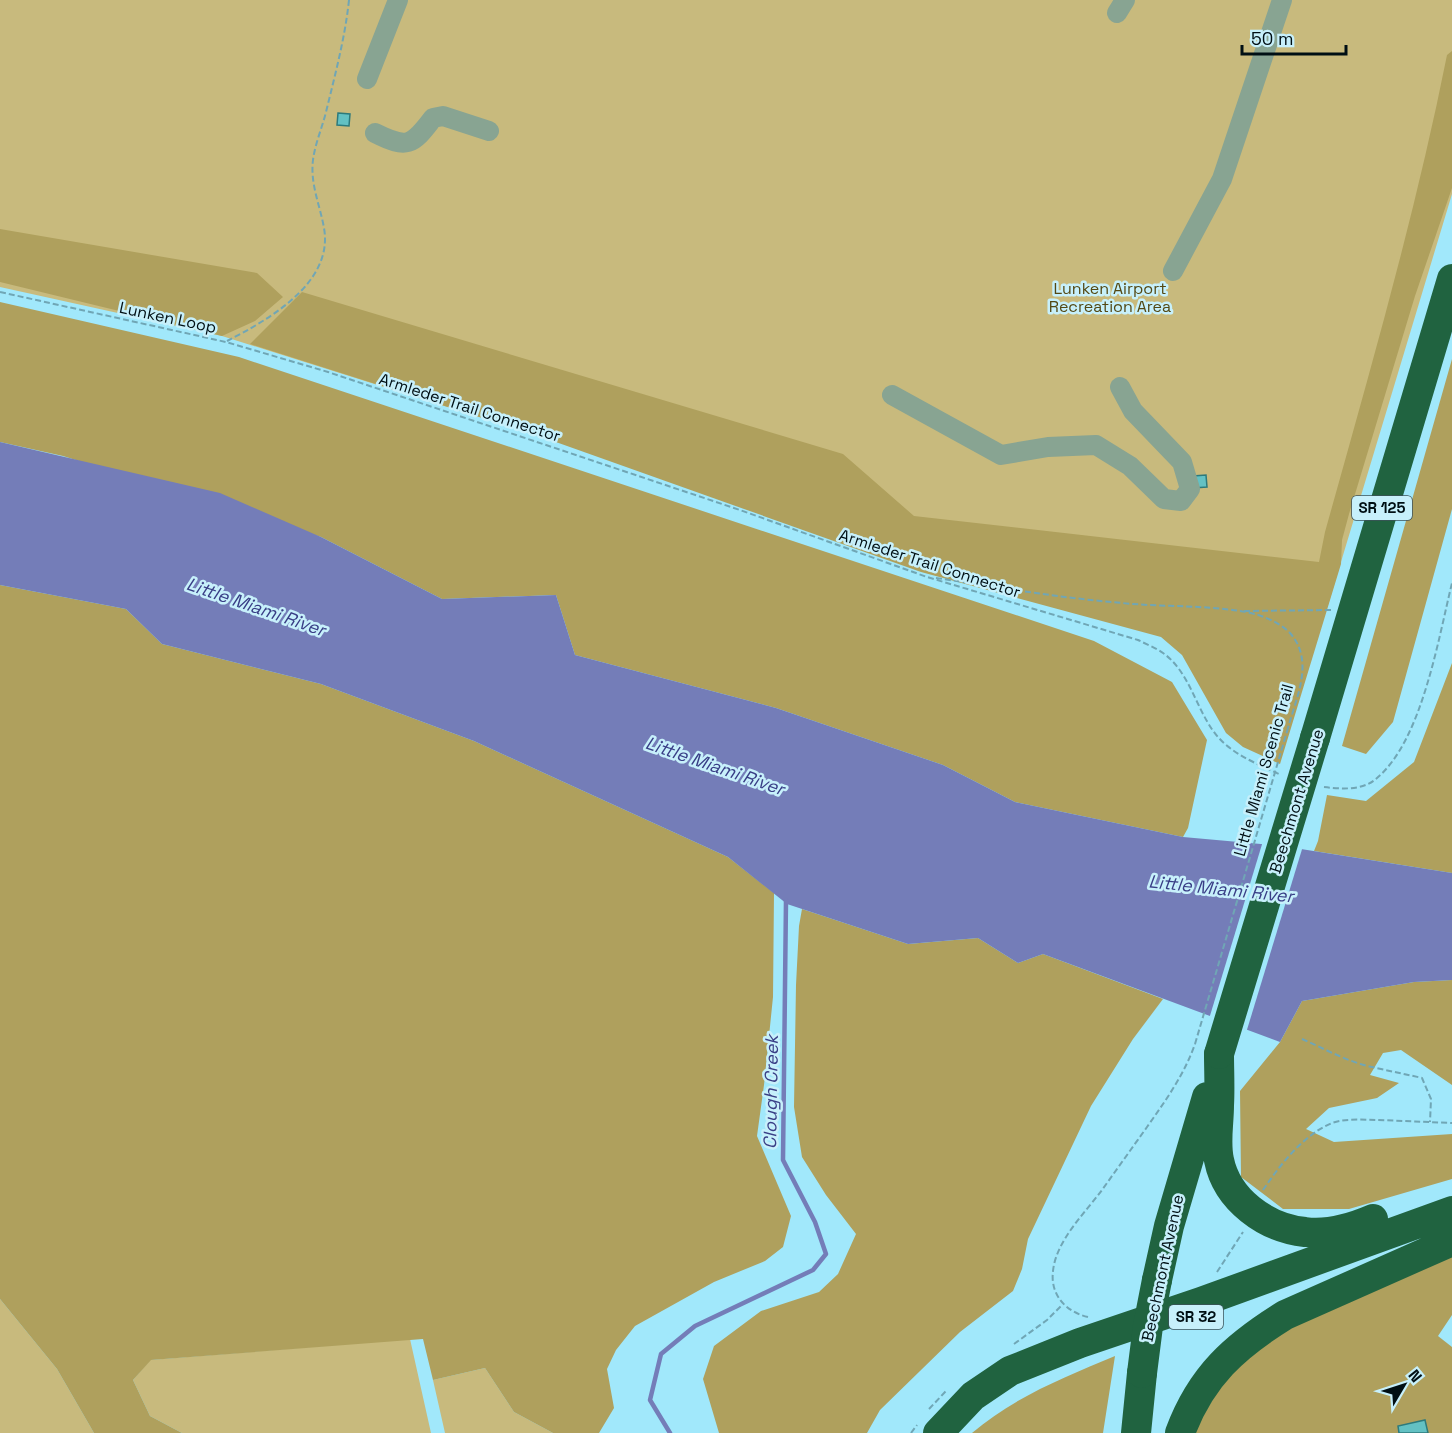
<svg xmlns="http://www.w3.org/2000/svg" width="1452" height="1433" viewBox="0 0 1452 1433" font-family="'Space Grotesk',sans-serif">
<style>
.green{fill:#c8ba7d}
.forest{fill:#afa05d}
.water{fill:#747db8}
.pier{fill:#a1e8fb}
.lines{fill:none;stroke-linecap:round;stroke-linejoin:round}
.stream{stroke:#747db8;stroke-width:4.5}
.building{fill:#63c1c3;stroke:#2d7a7c;stroke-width:1.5}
.path{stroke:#70a6b5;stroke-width:2;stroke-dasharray:6 3;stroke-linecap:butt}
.minor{stroke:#88a492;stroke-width:20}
.highway{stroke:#206340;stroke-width:30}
.path-bridge{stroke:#70a6b5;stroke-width:2;stroke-dasharray:6 3;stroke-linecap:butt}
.highway-bridge{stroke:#206340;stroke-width:30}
.labels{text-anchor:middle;stroke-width:5;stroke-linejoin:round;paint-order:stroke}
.shield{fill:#c7f0fb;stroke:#3c5259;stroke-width:1.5}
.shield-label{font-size:15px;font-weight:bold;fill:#000f14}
.park-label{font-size:16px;fill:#534813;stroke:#c7f0fb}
.street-label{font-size:16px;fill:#000f14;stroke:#c7f0fb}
.water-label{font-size:18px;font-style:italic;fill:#393e86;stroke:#c7f0fb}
</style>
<rect width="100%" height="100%" fill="#a1e8fb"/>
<path class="green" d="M0 0H1452V194L1328 605 1121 600 539 436 222 336 0 287Z
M0 1299 57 1369 94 1433H0Z
M410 1339 431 1433H182L150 1416 133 1380 150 1360Z
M485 1368 514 1412 553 1433H445L433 1380Z"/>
<path class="forest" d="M1452 51V188L1415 296 1349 514 1342 540 1341 564 1280 764 1243 747 1226 733 1182 655 1161 637 921 572 539 436 250 344 302 292 843 454 914 516 1319 562 1325 532C1369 374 1415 216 1447 55Z
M0 229 257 273 283 297 255 321 222 336 0 282Z
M0 302 239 357 1094 641 1172 682 1207 740 1188 828 1183 837 1015 802 943 765 776 708 575 655 556 595 442 599 321 537 63 456 0 442Z
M1452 359V509L1393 722 1366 754 1342 746Z
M0 585 126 609 162 644 321 684 474 741 728 857 774 893 773 997 764 1085 757 1136 791 1216 783 1247 765 1261 714 1282 635 1326 616 1350 607 1369 614 1408 599 1433H553L514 1412 485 1368 433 1380 423 1339 151 1360 133 1380 150 1416 182 1433H94L57 1369 0 1299Z
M1452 663V873L1314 851 1318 841 1327 795 1366 801 1414 762Z
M802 909 908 944 978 938 1018 963 1043 954 1163 999 1133 1039 1091 1106 1028 1239 1022 1269 1013 1291 960 1332 880 1410 867 1433H719L703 1379 714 1346 761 1311 819 1292 838 1274 856 1234 826 1195 802 1157 794 1107 796 985 799 926Z
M1452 980V1085L1401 1050 1383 1053 1370 1075 1399 1083 1377 1098 1329 1108 1306 1129 1334 1142 1452 1134V1179L1349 1209H1283L1241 1177 1240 1091 1280 1042 1302 1001 1414 982Z
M1452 1253V1315L1438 1336 1452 1347V1433H1193L1228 1373 1292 1323Z
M1115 1356 1103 1433H972C1014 1397 1065 1377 1115 1356Z"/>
<path class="water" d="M0 442 220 493 321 537 442 599 556 595 575 655 776 708 943 765 1015 802 1183 837 1282 846 1452 873V980L1414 982 1302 1001 1280 1042 1043 954 1018 963 978 938 908 944 787 904 728 857 474 741 321 684 162 644 126 609 0 585Z"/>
<path class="pier" d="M1263 841 1303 846 1246 1033 1209 1019Z"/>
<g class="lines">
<path class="stream" d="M670 1433 650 1400 661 1354 695 1326 813 1270 826 1254 815 1222 783 1160 786 900"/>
</g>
<path class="building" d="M338 113 350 114 349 126 337 125Z
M1206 475 1207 487 1193 488V476Z
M1425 1420 1428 1433H1399L1398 1426Z"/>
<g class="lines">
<path class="path" d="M0 292 226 342 328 372 740 510 927 577 1138 640C1146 644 1156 648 1163 653 1194 675 1197 720 1225 744 1241 758 1262 766 1281 775
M227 341C268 320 334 283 324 228 320 205 310 184 313 160 315 144 322 128 326 112 335 75 345 38 349 0
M936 578C998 587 1060 598 1122 603 1161 607 1202 605 1240 611 1257 613 1278 621 1290 633 1315 661 1296 698 1288 728
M1244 611 1331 610
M1324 787C1341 789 1363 791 1377 778 1422 740 1438 640 1452 583
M1302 1039C1325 1049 1348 1062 1372 1067 1389 1071 1405 1074 1422 1078L1431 1099 1430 1122
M1263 1190C1280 1165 1303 1135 1332 1123 1347 1118 1363 1120 1378 1120 1403 1121 1427 1122 1452 1123
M1217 1272 1243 1232
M1088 1317C1066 1312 1050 1295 1053 1271 1056 1241 1084 1214 1102 1190 1117 1169 1132 1148 1147 1127 1166 1100 1184 1075 1195 1044
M1014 1344 1047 1320 1063 1304
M929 1409 946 1391
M911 1433 917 1425"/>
<path class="minor" d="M1117 13 1125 0
M367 79 398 0
M375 133C407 149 412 146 433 118L443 116 489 131
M1173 271 1222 179 1282 0
M892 395 1001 455 1048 447 1096 445 1130 466 1164 499 1181 501 1190 489 1182 462 1133 411 1120 387"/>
<path class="highway" d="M1315 738 1452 279
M1219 1054C1219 1071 1220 1088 1219 1105 1219 1124 1215 1142 1219 1160 1227 1200 1266 1228 1305 1232 1328 1235 1352 1228 1373 1219
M1157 1280 1169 1226 1207 1097
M938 1433 973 1396 1010 1371 1080 1343 1201 1302 1452 1211
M1136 1433 1142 1373
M1180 1433C1201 1376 1235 1346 1285 1315L1452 1241"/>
<path class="path-bridge" d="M1195 1044 1288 728"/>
<path class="highway-bridge" d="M1219 1054 1315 738
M1142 1373 1148 1326 1157 1280"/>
</g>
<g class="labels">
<g class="shield">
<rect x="1352" y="496" width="60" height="24" rx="4.5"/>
<rect x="1169" y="1305" width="54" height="24" rx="4.5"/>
</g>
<g class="shield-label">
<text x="1382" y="513">SR 125</text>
<text x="1196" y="1322">SR 32</text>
</g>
<g class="park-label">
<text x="1110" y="294">Lunken Airport<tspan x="1110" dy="18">Recreation Area</tspan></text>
</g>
<g class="street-label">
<text transform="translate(168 317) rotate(12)" y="6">Lunken Loop</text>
<text transform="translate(470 407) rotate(18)" y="6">Armleder Trail Connector</text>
<text transform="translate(930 563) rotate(18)" y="6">Armleder Trail Connector</text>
<text transform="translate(1263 770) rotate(-74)" y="6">Little Miami Scenic Trail</text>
<text transform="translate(1296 801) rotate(-73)" y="6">Beechmont Avenue</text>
<text transform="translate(1162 1268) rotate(-78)" y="6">Beechmont Avenue</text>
</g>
<g class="water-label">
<text transform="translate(256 607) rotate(19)" y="6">Little Miami River</text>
<text transform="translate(715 766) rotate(19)" y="6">Little Miami River</text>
<text transform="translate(1221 889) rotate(6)" y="6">Little Miami River</text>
<text transform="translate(771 1092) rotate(-89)" y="6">Clough Creek</text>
</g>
</g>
<g transform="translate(1404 1385) rotate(51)" stroke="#c7f0fb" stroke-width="4.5" paint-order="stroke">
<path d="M0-4.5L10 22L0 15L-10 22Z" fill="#000f14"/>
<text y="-9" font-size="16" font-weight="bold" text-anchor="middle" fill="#000f14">N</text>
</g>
<path d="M1242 45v9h104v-9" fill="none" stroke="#000f14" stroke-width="3"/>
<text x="1251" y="45" font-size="18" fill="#000f14" stroke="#c7f0fb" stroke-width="4.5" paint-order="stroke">50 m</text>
</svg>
